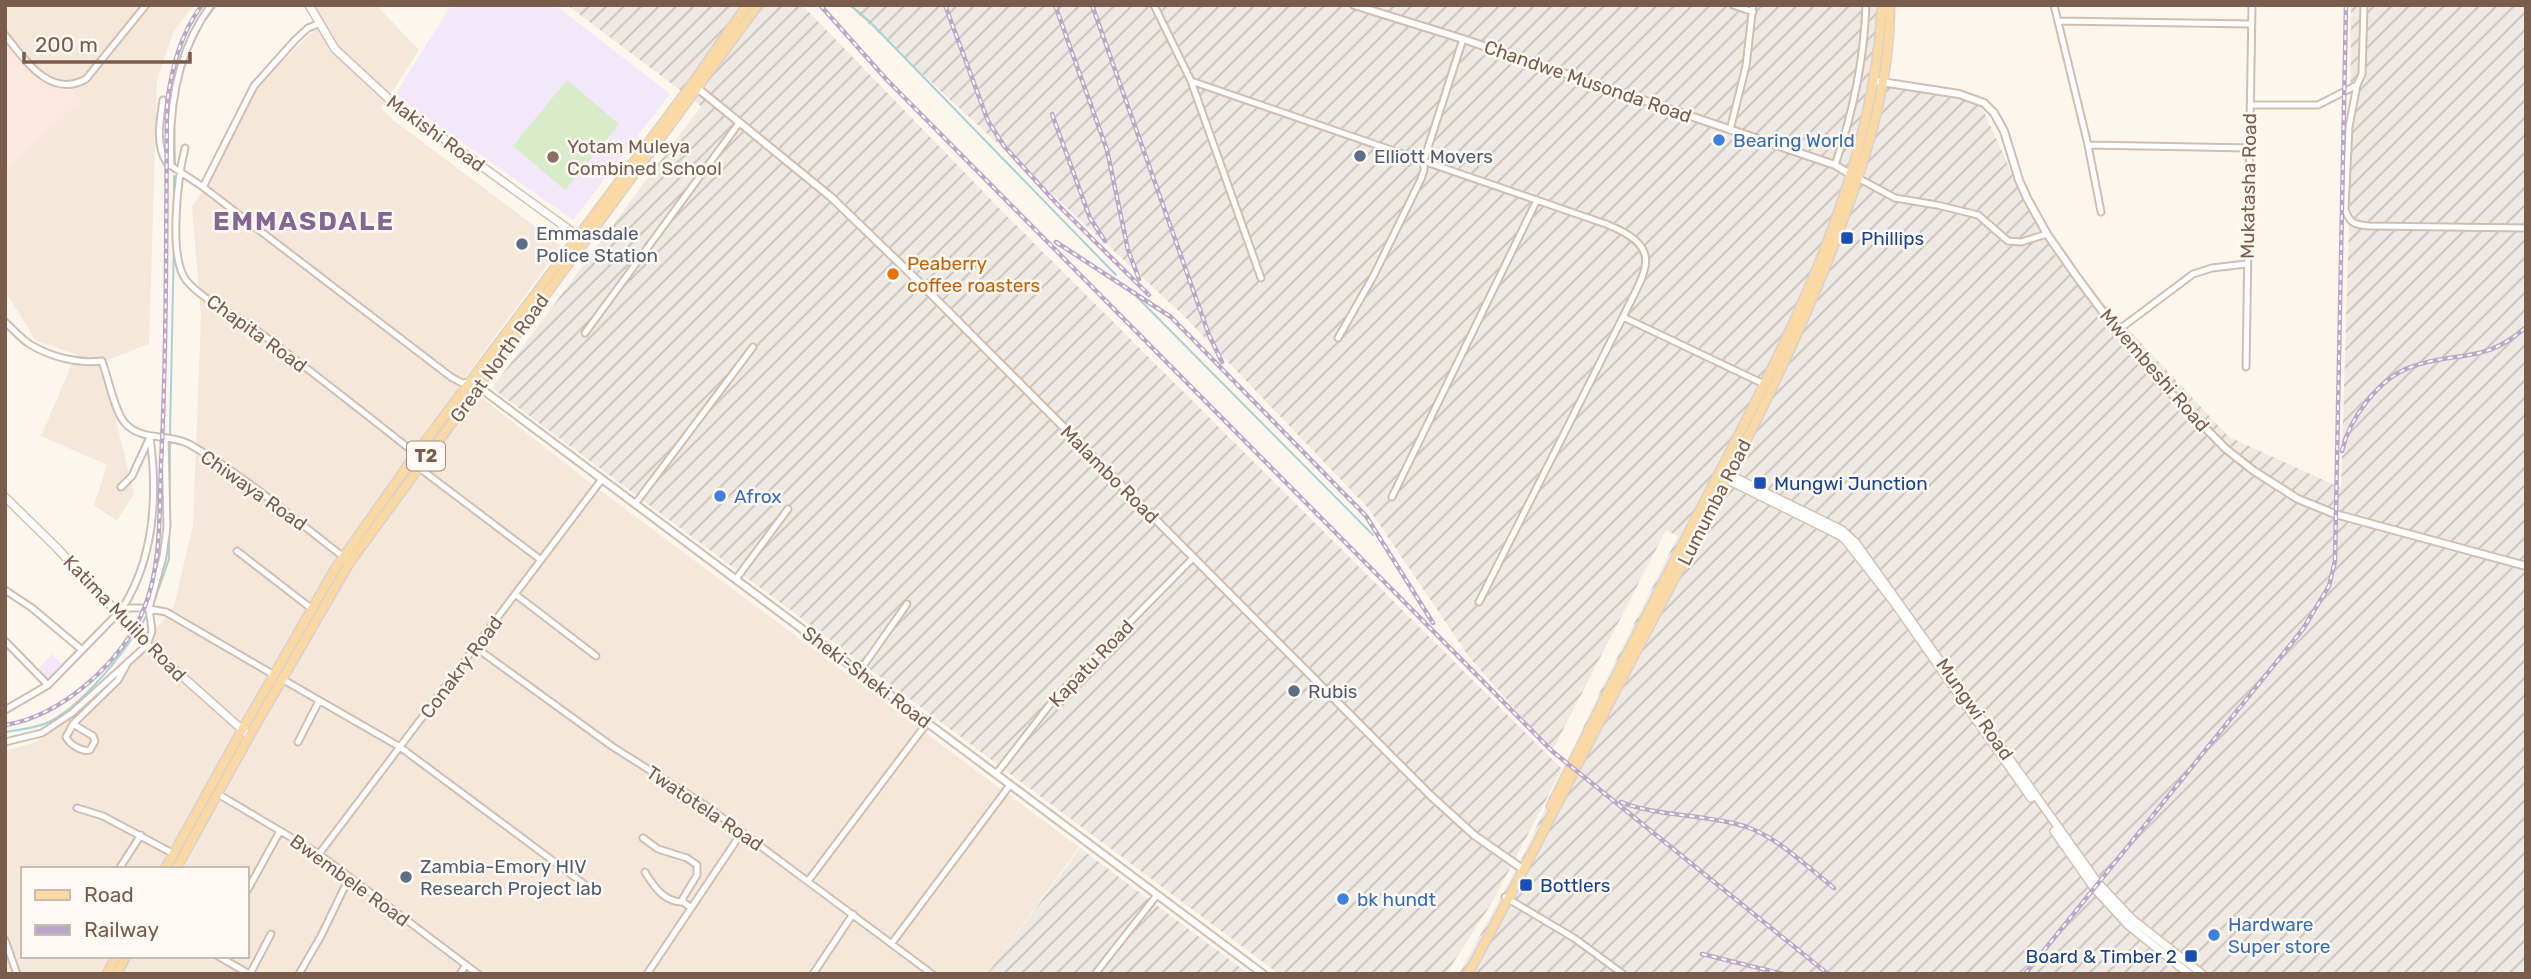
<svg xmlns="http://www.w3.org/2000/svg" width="2531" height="979" viewBox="0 0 2531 979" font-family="Rubik,sans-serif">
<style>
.residential{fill:#f5e8da;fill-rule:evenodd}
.commercial{fill:#fde8e0}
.industrial{fill:url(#industrial-furrows)}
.education{fill:#f3e8fa}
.pitch{fill:#d8ecc9}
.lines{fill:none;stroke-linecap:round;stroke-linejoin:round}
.stream{stroke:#a5d3da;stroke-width:2}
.minor-casing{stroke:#d1beb0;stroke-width:9}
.tertiary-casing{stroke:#d1beb0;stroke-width:10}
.secondary-casing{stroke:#d6c0b0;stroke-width:10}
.primary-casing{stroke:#dad1cd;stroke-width:11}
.minor{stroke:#fff;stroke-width:5}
.tertiary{stroke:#fff;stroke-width:6}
.secondary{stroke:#fff;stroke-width:7}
.primary{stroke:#fbd9a5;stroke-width:8}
.rail-casing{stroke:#b9a8c9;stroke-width:4.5}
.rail{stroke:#fffaf3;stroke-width:2;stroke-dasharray:5;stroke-linecap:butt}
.shop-dot{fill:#3f7fe0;stroke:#fffaf3;stroke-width:2.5}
.service-dot{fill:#5c6f8a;stroke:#fffaf3;stroke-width:2.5}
.education-dot{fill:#8d6e63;stroke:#fffaf3;stroke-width:2.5}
.transit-dot{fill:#1a4fb4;stroke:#fffaf3;stroke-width:2.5}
.food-dot{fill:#e8710a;stroke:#fffaf3;stroke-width:2.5}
.labels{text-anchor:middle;stroke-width:5;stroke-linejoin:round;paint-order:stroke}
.shield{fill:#fffaf3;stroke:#a28b7f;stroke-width:2}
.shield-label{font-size:18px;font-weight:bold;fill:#7a5c4d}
.street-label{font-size:19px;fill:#7a5c4d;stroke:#fffaf3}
.shop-label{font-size:19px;fill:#366cbe;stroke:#fffaf3;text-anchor:start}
.education-label{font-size:19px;fill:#785e54;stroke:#fffaf3;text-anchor:start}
.service-label{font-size:19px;fill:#4e5e75;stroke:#fffaf3;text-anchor:start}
.transit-label{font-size:19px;fill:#164399;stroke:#fffaf3;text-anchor:start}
.food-label{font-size:19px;fill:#c56008;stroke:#fffaf3;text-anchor:start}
.district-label{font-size:26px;font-weight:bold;letter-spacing:2px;fill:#846695;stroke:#fffaf3}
</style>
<defs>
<pattern id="industrial-furrows" width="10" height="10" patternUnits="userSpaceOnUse" patternTransform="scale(1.75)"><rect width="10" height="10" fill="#efe9e4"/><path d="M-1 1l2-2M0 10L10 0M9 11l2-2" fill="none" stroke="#c7c0bb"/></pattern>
</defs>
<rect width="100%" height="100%" fill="#fdf6ec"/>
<path class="residential" d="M5 5H194L174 31 157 79 149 344 102 362 134 494 117 521 94 505 107 465 41 436 76 354 36 341 5 291V171L80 100 65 83 49 77 28 57 5 29Z
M315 5H376L419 50 381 108 393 120 561 246 462 382 589 482 1079 847 987 974H5V751L36 742 102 698 174 606 193 525 201 316 192 206 209 183 256 86 323 22ZM23 869H247V956H23Z"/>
<path class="commercial" d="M5 43 41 79 60 89H71L81 100 5 171Z"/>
<path class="industrial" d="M567 5H802L1004 213 1562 769 1493 901 1446 974H1279L492 388 701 106Z
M848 5H1884L1867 123 1878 77 1954 90 1980 103 2014 178 2068 265 2229 437 2341 488 2350 192 2351 5H2526V974H1459L1521 860 1600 692 1678 536 1666 530 1552 751 1469 657 1369 509 1183 315Z
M1080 848 1249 974H987Z"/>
<path class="education" d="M451 5H555L670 94 573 220 395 95Z
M52 654 63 665 48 681 37 670Z"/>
<path class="pitch" d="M567 80 619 124 565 190 513 146Z"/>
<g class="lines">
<path class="stream" d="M850 5 870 22 1116 275
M187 55 203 23 216 5
M182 71 186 59
M174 121 175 164
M174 176V206
M1137 297 1373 535
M170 434 174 240
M153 605 169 559 170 442
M139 628 146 617
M5 732C19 730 36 728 49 722 79 707 112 667 131 640"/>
<g class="minor-casing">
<path id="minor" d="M1154 5 1191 81 1606 224C1666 248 1646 269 1623 317
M1733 5 1753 12
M2054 5 2088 145 2101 212
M2058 21 2251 24
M5 35C25 60 50 99 86 79L146 5
M1191 81 1261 278
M2357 85 2349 127 2345 209C2349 223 2355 225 2369 226L2526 228
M163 100C160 120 155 145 167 163L203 187 451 377 462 383 469 382
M2250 105H2318L2357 85 2362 74 2364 5
M1730 130 1746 66 1753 5
M2088 145 2250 148
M185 148C178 176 168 256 186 280 201 299 235 315 255 329 310 370 363 412 416 454
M1835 165C1853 113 1864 60 1866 5
M171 166C168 109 176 52 211 5
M1858 178 1895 198 1937 205 1978 215 2008 241 2021 242 2047 234
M203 187 254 86 295 40 308 28 318 24
M5 322C13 329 21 339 31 345 51 357 79 364 102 361 108 377 114 409 124 422 140 442 169 433 189 444 245 476 294 519 345 558
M2117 331 2193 274 2212 268 2246 264
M585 333 739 123
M1338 338 1374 275 1421 179 1424 170V160L1463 39
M2246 367 2252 5
M418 467 541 560
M121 487 132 476 150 437
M1392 497 1537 200
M635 504 753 347
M237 551 312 609
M736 579 788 509
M5 590 32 608 82 650
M515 594 596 656
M1479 602 1623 317 1764 384
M120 611 129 608H144L166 612 274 675
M5 641 48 685
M475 647 613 747 708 807 932 974
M859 672 907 604
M282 679 400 747 584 884
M5 710 48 685 122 609C155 557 158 496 150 437
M73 724 118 680 128 662
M73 724 93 736 95 741 90 750C82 752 70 745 66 737Z
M5 742 42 733 72 713 147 645 152 631 149 608 163 557 167 527 165 438
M298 742 319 701
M996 774 1055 698 1193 558
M218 794 319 854 478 974
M77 808 103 816 174 854
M643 838 658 849 687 858 697 865V875L683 898V902L690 907
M319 854 602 479
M119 869 141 835
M645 872C654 887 664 902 683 902
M808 881 927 723
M247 891 280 831
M1505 897 1574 938 1623 974
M5 940 17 974
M892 943 1010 785
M218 956 249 974
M250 974 271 934
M299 974 321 936 349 878
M460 974 466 965
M647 974 742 832
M813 974 853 914
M1095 974 1157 895"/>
</g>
<g class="tertiary-casing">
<path id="tertiary" d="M1354 5 1463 39 1835 165 1853 176
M1875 81 1959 94 1984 103 1994 113 2004 131 2019 180 2027 198 2047 234 2077 277 2117 331 2168 390 2226 449 2254 471 2298 499 2335 514 2526 566
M696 87 831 197 917 280 1430 795 1474 835 1524 870
M471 381 1263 974"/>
</g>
<g class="secondary-casing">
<path id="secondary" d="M309 5 335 49 389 99 582 239
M1724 472 1842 530 1856 543 2098 883 2132 919 2202 974
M1722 477 1841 536 1847 542 1893 601 2031 798
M5 497 56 547 147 645 246 733
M2054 831 2094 888 2128 925 2189 974"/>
</g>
<g class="primary-casing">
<path id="primary" d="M1551 806C1601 705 1652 604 1703 504 1782 351 1874 180 1882 5
M165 869 242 730 335 569 416 454 692 84 747 5
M176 869 250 735 350 562 758 5
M107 974 116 956
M117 974 126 956
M1468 974C1530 861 1586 746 1646 633 1717 497 1792 363 1844 218 1869 150 1890 79 1890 5"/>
</g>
<use href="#minor" class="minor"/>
<use href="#tertiary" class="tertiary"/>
<use href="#secondary" class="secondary"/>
<use href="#primary" class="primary"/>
<g class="rail-casing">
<path id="rail" d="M820 5 887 80 1552 751 1828 974
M945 5 988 121 1004 146 1057 204 1149 295
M1055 5 1107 150 1128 250 1139 279
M1092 5 1209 335 1222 362
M1052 114 1090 218 1105 241
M1056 242 1171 317 1366 516 1433 623
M2342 451C2349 419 2379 378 2411 367 2457 350 2484 365 2526 327
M5 725C63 716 124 660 145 606 162 562 159 510 161 464 167 344 166 223 167 103 172 68 180 34 202 5
M1621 802C1658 817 1707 814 1747 827 1780 839 1807 867 1834 888
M1702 954 1783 974
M2025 974 2303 629 2329 586 2335 561 2346 5"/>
</g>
<use href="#rail" class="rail"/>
</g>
<g class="shop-dot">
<circle cx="1719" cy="140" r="7"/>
<circle cx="720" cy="496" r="7"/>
<circle cx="1343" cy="899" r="7"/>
<circle cx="2214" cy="935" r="7"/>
</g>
<g class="service-dot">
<circle cx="1360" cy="156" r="7"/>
<circle cx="522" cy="244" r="7"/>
<circle cx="1294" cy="691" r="7"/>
<circle cx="406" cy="877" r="7"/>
</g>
<circle class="education-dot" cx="553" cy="157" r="7"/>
<g class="transit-dot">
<rect x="1840" y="231" width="14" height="14" rx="3.5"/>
<rect x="1753" y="476" width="14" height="14" rx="3.5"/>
<rect x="1519" y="878" width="14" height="14" rx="3.5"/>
<rect x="2184" y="949" width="14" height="14" rx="3.5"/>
</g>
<circle class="food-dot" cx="893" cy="274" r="7"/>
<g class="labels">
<rect class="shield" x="407" y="441.5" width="38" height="29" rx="5"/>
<g class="shield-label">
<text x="426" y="462">T2</text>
</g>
<g class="street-label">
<text transform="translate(1588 81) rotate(19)" y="7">Chandwe Musonda Road</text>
<text transform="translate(436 133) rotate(36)" y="7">Makishi Road</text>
<text transform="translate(2248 186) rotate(-89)" y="7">Mukatasha Road</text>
<text transform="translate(257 333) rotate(36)" y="7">Chapita Road</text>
<text transform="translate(499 358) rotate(-54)" y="7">Great North Road</text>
<text transform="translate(2155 370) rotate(49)" y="7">Mwembeshi Road</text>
<text transform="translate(1110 474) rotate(45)" y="7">Malambo Road</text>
<text transform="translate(254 490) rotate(35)" y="7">Chiwaya Road</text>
<text transform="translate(1714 502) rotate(-63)" y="7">Lumumba Road</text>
<text transform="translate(125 618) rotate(46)" y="7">Katima Mulilo Road</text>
<text transform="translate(1091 663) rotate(-46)" y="7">Kapatu Road</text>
<text transform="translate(461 667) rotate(-53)" y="7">Conakry Road</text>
<text transform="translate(867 677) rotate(37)" y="7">Sheki-Sheki Road</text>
<text transform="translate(1975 709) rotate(55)" y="7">Mungwi Road</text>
<text transform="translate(705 808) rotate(34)" y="7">Twatotela Road</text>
<text transform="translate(350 880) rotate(36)" y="7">Bwembele Road</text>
</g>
<g class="shop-label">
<text x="1733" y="147">Bearing World</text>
<text x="734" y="503">Afrox</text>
<text x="1357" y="906">bk hundt</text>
<text x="2228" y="931">Hardware<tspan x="2228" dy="22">Super store</tspan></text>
</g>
<g class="education-label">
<text x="567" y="153">Yotam Muleya<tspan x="567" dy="22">Combined School</tspan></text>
</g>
<g class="service-label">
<text x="1374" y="163">Elliott Movers</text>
<text x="536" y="240">Emmasdale<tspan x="536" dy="22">Police Station</tspan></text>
<text x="1308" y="698">Rubis</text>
<text x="420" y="873">Zambia-Emory HIV<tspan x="420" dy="22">Research Project lab</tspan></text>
</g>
<g class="transit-label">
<text x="1861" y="245">Phillips</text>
<text x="1774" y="490">Mungwi Junction</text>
<text x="1540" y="892">Bottlers</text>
<text x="2177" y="963" text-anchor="end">Board &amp; Timber 2</text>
</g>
<g class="food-label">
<text x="907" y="270">Peaberry<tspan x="907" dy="22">coffee roasters</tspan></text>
</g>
<g class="district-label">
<text x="304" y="230">EMMASDALE</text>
</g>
</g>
<rect width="2531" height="979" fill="none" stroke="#7a5c4d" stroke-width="14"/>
<rect x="21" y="867" width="228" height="91" fill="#fffaf3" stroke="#cabbb1" stroke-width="2"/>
<rect x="35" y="890" width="35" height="10" fill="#fbd9a5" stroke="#cabbb1" stroke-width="2"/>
<text x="84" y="902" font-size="21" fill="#7a5c4d">Road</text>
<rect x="35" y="925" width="35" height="10" fill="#b9a8c9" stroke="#cabbb1" stroke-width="2"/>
<text x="84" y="937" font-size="21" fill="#7a5c4d">Railway</text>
<path d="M24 52v10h166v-10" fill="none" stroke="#7a5c4d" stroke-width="3.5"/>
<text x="35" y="52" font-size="21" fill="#7a5c4d" stroke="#fffaf3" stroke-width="5" paint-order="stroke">200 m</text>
</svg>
